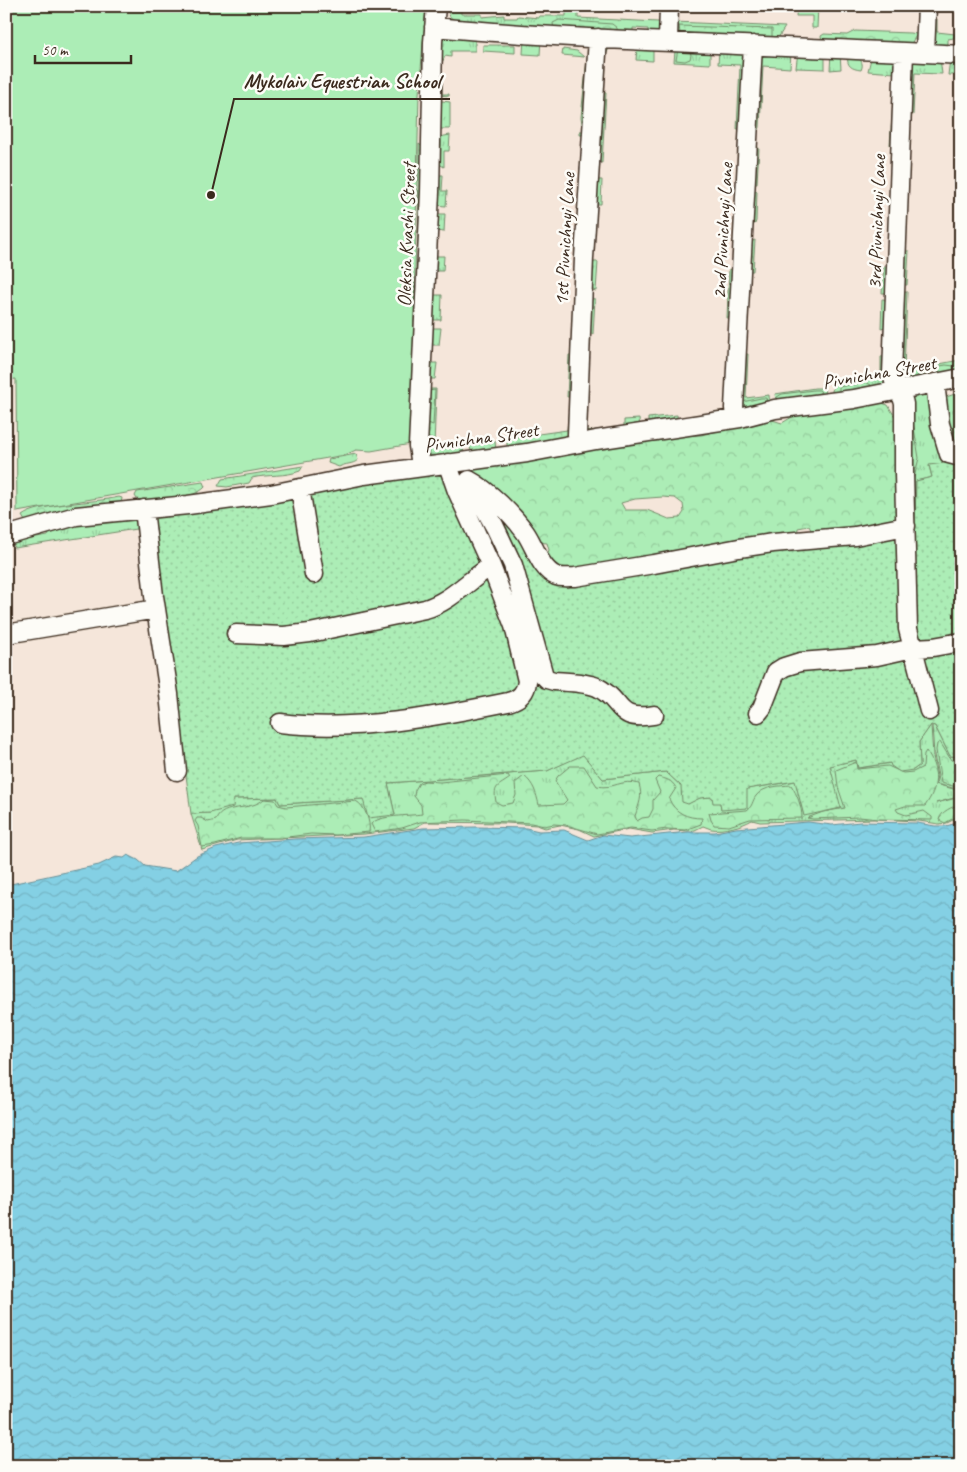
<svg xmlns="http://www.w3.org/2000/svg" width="967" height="1472" viewBox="0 0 967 1472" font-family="Caveat,sans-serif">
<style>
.grass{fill:url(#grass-tufts);stroke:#748c6a}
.forest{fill:url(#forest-crowns);stroke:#748c6a;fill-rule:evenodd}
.garden{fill:url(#garden-dots);stroke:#748c6a}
.pitch{fill:#acedb6;stroke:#748c6a}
.water{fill:url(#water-waves);stroke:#678e95}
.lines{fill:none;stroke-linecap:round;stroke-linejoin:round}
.minor-casing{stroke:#3b2a1e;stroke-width:21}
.minor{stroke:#fdfcf7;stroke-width:18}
.labels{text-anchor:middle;stroke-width:5;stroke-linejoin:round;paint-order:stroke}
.street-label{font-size:20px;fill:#3b2a1e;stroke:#fdfcf7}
.leader{fill:none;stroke:#3b2a1e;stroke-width:2}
.callout-dot{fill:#3b2a1e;stroke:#fdfcf7;stroke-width:2}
.callout-label{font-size:21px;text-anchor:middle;font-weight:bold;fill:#3b2a1e;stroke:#fdfcf7;stroke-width:5;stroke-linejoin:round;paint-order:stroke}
</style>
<defs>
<pattern id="grass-tufts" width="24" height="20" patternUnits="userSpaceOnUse" patternTransform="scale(1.25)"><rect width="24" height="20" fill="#acedb6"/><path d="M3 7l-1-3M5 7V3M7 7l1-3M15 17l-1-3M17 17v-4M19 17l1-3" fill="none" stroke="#95cb9c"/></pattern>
<pattern id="forest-crowns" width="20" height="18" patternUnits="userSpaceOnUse" patternTransform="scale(1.25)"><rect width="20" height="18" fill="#acedb6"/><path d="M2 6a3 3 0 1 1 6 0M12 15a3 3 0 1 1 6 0" fill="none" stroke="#95cb9c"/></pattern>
<pattern id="garden-dots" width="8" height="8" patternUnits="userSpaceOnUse" patternTransform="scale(1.25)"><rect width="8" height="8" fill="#acedb6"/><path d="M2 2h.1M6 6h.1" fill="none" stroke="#95cb9c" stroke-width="1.8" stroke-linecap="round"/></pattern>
<pattern id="water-waves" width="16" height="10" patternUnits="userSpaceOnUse" patternTransform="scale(1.25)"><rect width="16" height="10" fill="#84d0e4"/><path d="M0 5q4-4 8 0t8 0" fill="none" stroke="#73b3c3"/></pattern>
</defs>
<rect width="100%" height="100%" fill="#f5e6da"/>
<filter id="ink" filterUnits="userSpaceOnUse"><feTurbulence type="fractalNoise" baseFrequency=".02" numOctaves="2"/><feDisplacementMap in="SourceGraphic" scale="10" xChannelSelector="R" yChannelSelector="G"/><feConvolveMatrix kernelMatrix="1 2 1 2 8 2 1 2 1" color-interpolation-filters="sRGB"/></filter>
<g filter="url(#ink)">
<path class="grass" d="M446 6H461V14H482V17L504 15V18H517L518 16 539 18V16H566V6H578V18L658 22 661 25 662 32 648 36V29L633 28V35L457 21 450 17Z
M797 6H818L817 28H812V16H796Z
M933 18 937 19V32L955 34 954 38 948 39V45L956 46 957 33 961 34V52L934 46Z
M675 22 785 27 778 38 772 41 683 38 676 32Z
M475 35V51H451V57L445 56 442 63V94H449V96L437 95 441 38 445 36Z
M524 38 541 39 540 55 523 54Z
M483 45H515V53L483 51Z
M607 46H610L602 64 601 92 606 93 602 163 594 160 601 57Z
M637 46 653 47V61L636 60Z
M710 50V64L674 62 675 51Z
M719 51 744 52 745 127 737 129 740 65 718 64Z
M791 51 790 68 763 66 760 127 759 130H752L760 55 766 52Z
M798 51 825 52V69L796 68Z
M831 53H840L841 69 830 70Z
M872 54 897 61 896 145H890L895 73 868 71Z
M940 58 942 74 915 73 913 115H907L910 61Z
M587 59H592L587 135H580V131H584V124H582L581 117Z
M950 59H961V75H948Z
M442 101 450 102V129H436L437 102Z
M450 135 449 151H444V167L435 161 439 137Z
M751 148H759L757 183H749Z
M440 175H443L442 191H447L446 206 434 205 435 178Z
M594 180H602L601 204H593Z
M757 191 756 221 755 224 748 223 749 192Z
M437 214H445L444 232 436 231Z
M755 240 753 271H747V244Z
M899 251H909L907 285H898Z
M437 256H444L443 271H431L432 258Z
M593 262H598L596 291 586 288 587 270 592 269Z
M884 266 891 267V293H882Z
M729 269 734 270V317L727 318Z
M898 292H907L904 370 928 366 931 380 905 385 894 369Z
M434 295H442L441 320H429L432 298Z
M586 298 595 299 593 334H590L591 316 586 315Z
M882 299 891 300 890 326 881 328Z
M428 328H441L439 345H427Z
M741 354H748L746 398 769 395 770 406 742 414Z
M569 355H576L575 395 567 397Z
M889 356 887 384 833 398 832 391 834 384 881 378V357Z
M960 360 961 375 937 379 934 365Z
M430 363H437L435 379H428Z
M815 388H824L826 399 777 405 775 394Z
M426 389H436V390L434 448 463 445 464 455 431 458 424 451Z
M927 389 944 452 943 463 929 466 932 477 916 481 915 526 909 527 908 416 912 393Z
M677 415 678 424 648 428V418Z
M639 419 640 429 588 437 583 428 585 431 624 428V420Z
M130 517 137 519 139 531 136 529 14 548 13 542 48 536 51 529 58 525Z
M931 725 933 756 937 776 935 784 961 791V796L936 803 961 797V816L947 823 939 824 919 821 874 819 760 822 752 820C742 826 723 831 711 829 708 828 706 827 703 826L695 830 688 831 674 830 652 833 629 829 594 836 579 829 560 825 545 828 537 825 506 823 425 822 414 828 365 834 237 840 202 850 191 814 210 813 234 799 277 798 280 804 363 799 395 815 388 783 547 771 583 754 603 779 666 772 681 786 688 804C700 797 708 793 720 803L721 810 747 789 796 781 804 815 840 808 829 766 856 760 858 768 891 763 913 770 920 765 919 742Z
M932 725 935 726 950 756 961 757V790L936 784 938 776 934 755Z"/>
<path class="forest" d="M559 20 612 24 617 28V33L554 30 553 23Z
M679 26 772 29V37L767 40 684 35 680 33Z
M855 31 910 33 917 34 909 47 822 40 821 36 824 34 847 35Z
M563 49 577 51 584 57 562 55Z
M678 49 690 51 691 55 690 59 685 61 676 60Z
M848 56H857C861 60 864 64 861 70 852 69 846 66 848 56Z
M419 144 424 148 422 237 418 244Z
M946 365 954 366 953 372 941 375 938 368 940 366Z
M919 370V378L913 381 905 379 903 375 906 372Z
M866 382 871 385 866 390 839 393V387Z
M435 390 433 425 428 423V391Z
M814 390H819L821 392 812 397 781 402 777 400V397L782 394Z
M961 392V452L953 448 945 411 946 397Z
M761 398H766L768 404 742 411V402Z
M882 403 888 405 895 417 899 522 812 532 809 526 798 528 797 535 707 545 691 555 674 551 569 569 556 568 547 556 549 550 547 543 537 542 470 475V468L618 443 657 441 674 436 701 435 769 419 782 423 797 414ZM663 497 675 498 683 504 684 512 680 518 669 519 647 510H625L621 503 635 499Z
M573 405 572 433 567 439 507 447V440L510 438 567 430 569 406Z
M909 422H913L919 458 914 478 913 523Z
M428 438 432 439 433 449 459 447 462 449V456C447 457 424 464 425 440Z
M495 441 496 450 471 453 470 445Z
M356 454 358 460C352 465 346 463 339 467L328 463 329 459Z
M303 466 300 471C285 477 268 474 252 478L249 483 227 487 218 486 222 479Z
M203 482 205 487C195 499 160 499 144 501L137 499 135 496 137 492Z
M119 497 122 498 121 504 25 521 22 516C39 503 94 503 119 497Z
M940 742 951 760 961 761V788L941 783 936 750 937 744Z
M926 751C940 770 938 788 925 806H905L896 809 898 812 906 815 924 811 932 817V820L878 819 859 817 813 819 807 818 823 812 845 808 838 787 836 770 856 762 857 769 888 766 903 773 913 772 923 767 924 754Z
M570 766H584L597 786C614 790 621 778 639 784 643 797 639 804 635 816L637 821 642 818 649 817 653 809V800L660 792 655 780 658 777C666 779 672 780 676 788L669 799C675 813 687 818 702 818L701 824 685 830 667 829 652 831 631 828 597 834 566 825 554 824 544 826 531 823 465 820 420 822 402 828 375 832 371 824C379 815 409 816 422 814L421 805 414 796 415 790 419 783 425 781 440 782 508 775 510 778C498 787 493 785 496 802L502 805 513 803 516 795 515 783 524 776C534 784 536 793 539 805L563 804 567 800 555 781 558 776Z
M791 785C797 794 802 807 802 818L750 819 729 826 714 825 711 820 709 813 747 810C753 806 752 801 756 796 763 786 780 786 791 785Z
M264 799 275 800 278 805 286 807 356 801C365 806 371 822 369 832L336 835 311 834 280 838H241L215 845 202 847 198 826 195 821 197 818H201L208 822 216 820C223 803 250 812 264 799Z
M961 804V814L945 823 939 820C941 811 952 807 961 804Z"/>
<path class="garden" d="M961 461V757L950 756 935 726 931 725 919 742 920 765 913 770 900 772 891 766 890 763 858 768 856 760 830 766 841 808 804 816 795 781 747 789V808L721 810 720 803H713L712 797 700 798 688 804 682 802 681 786 666 772 603 779 583 755 547 771 388 783 395 815 368 818 363 799 280 804 277 798 234 799 233 807 210 813 191 814 153 517 157 515 432 469 476 485 550 575 915 526 916 481 932 477 929 465Z"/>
<path class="pitch" d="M6 6H426L419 94 411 444 371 451 356 450 345 455 17 512 16 379 6 380Z"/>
<path class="water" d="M808 822 832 825 860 822 917 823 935 826H946L961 822V1466H6V885L99 865 116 857 124 858 128 855 138 860 145 866 176 871 197 856 216 848 238 843 295 839 364 837 423 828 476 827 526 828 539 831 564 830 588 840 603 835 630 838 688 832H715L736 828Z"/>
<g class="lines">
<g class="minor-casing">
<path id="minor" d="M434 27C609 43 785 45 961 55
M668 41 669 6
M904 53 892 374C894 387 902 392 904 404V473L908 629 929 711
M925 53 927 6
M935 383 940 424 949 454 961 457
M735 419 734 408 737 348 753 45
M579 443 577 434 584 258 598 38
M421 466 418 446 430 192 433 42 436 6
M469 480C488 490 513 515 525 532 535 546 540 569 556 576 561 578 569 577 575 577L654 564 739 548 773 543 855 536 906 526
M471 484 495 527 513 565 544 676 547 679 554 681C567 682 585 682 597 687 624 700 614 722 654 715
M300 488 314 574
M144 509 154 596 169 694 177 771
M6 536 76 516 188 505 271 494 364 475 527 453 596 440 740 418 775 409 854 399 961 378
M6 634 156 609
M236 634 284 636 310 633 425 609C450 602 469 580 491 566
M758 713 762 708 776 672 784 667 800 662 877 656 913 648 933 647 961 642
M280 723C356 732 434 717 508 702 519 699 526 693 527 681L514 626 491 566 457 491 450 471 448 463"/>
</g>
<use href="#minor" class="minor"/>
</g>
</g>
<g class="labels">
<g class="street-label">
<text transform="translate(876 222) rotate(-88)" y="7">3rd Pivnichnyi Lane</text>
<text transform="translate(722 231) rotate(-87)" y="7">2nd Pivnichnyi Lane</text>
<text transform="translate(406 235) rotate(-88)" y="7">Oleksia Kvashi Street</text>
<text transform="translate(564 239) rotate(-87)" y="7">1st Pivnichnyi Lane</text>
<text transform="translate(879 372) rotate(-10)" y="7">Pivnichna Street</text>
<text transform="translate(481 437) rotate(-8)" y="7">Pivnichna Street</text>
</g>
</g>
<path class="leader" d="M211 195L234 99H450"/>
<circle class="callout-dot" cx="211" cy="195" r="5"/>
<g class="callout-label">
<text x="342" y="88">Mykolaiv Equestrian School</text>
</g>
<rect width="967" height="1472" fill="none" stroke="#fdfcf7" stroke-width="25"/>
<rect x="12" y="12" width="942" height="1447" fill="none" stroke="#3b2a1e" stroke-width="2" filter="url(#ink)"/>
<path d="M35 55v8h96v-8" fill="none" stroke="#3b2a1e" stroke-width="2.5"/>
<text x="42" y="55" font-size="15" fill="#3b2a1e" stroke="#fdfcf7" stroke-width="4" paint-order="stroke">50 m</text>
</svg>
